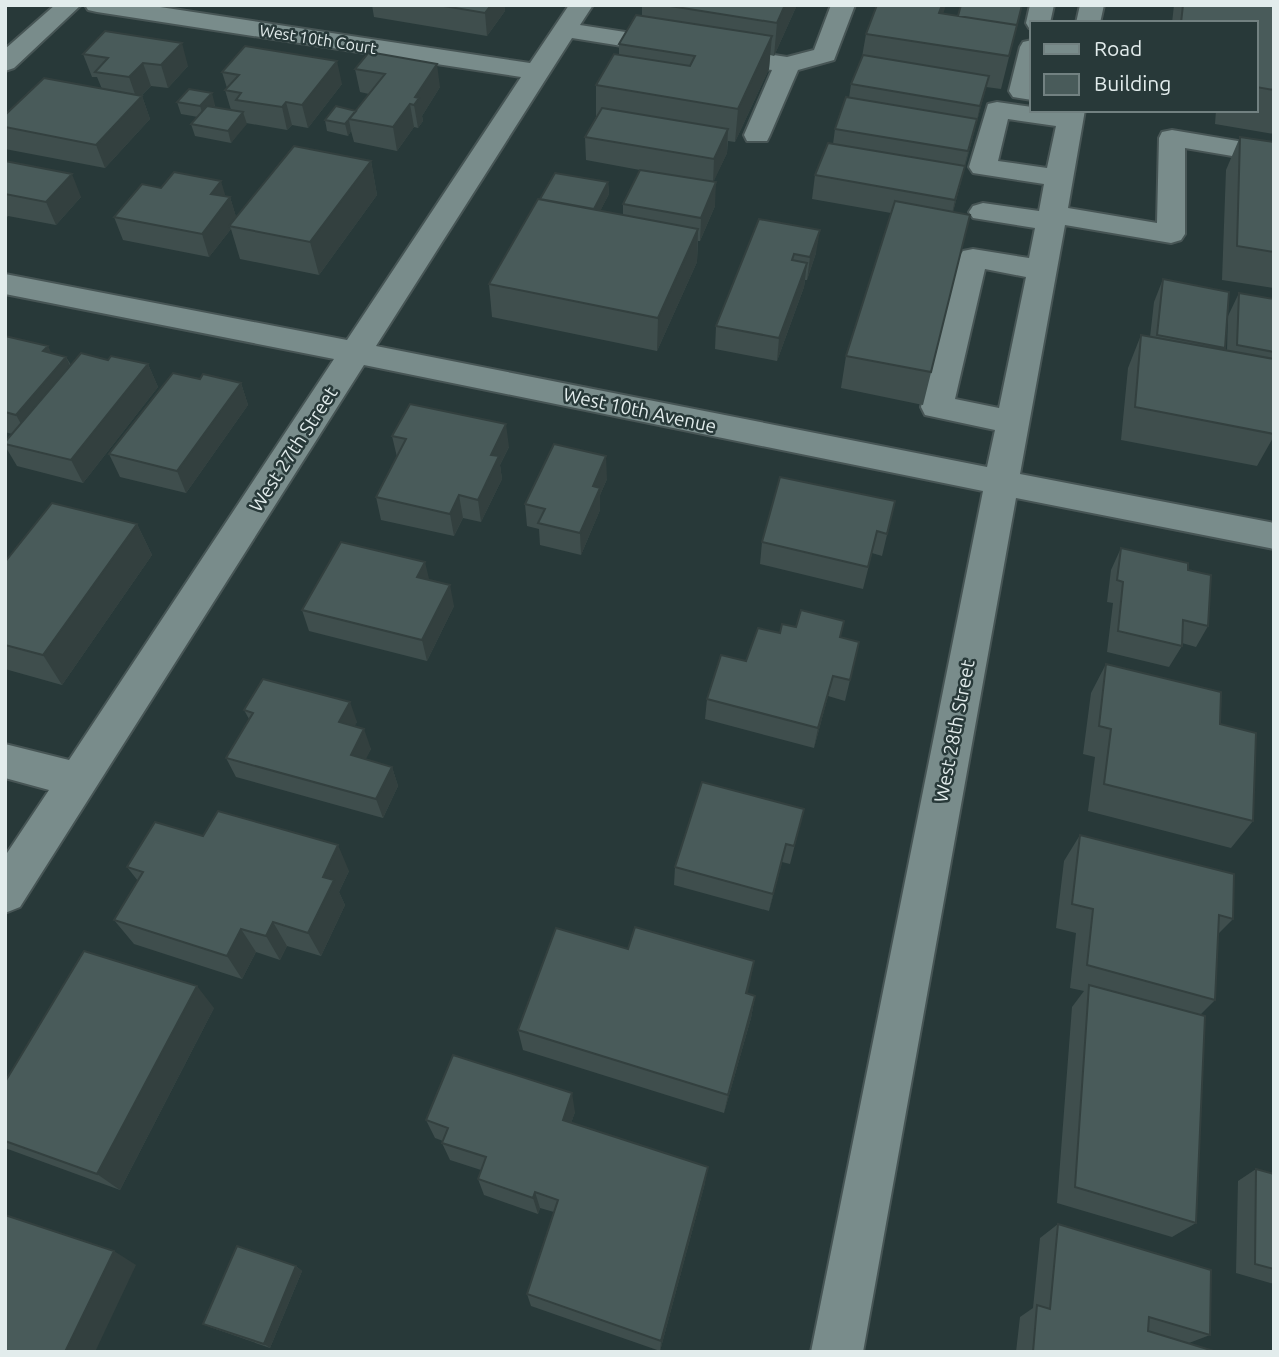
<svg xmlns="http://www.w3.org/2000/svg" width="1279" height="1357" viewBox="0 0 1279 1357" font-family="Ubuntu,sans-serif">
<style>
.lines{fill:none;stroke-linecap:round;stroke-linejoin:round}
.minor-casing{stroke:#475555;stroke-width:4}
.minor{fill:#798c8b;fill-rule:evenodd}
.wall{fill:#3f4e4d}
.shaded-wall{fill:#33403f}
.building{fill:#495b5a;stroke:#33403f;stroke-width:2}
.labels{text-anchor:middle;stroke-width:5;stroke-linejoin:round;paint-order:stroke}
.far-street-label{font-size:16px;fill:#e2ecec;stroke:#283939}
.street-label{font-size:19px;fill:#e2ecec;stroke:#283939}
</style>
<rect width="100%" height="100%" fill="#283939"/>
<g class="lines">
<g class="minor-casing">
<path id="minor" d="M55 5H81L14 68 5 71V49Z
M85 5H147L530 63 569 5H593L580 25 787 57 814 50 831 5H855L834 60 798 70 770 135 767 141H747L744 135 772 70 572 38 376 346 987 467 995 430 925 415 921 407 958 258 963 251 973 249 1029 258 1035 228 973 218 969 212 973 206 983 203 1039 211 1044 184 973 173 969 167 988 104 997 102 1032 107V110H1085L1068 208 1157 223 1159 138 1162 132 1172 130 1274 147V163L1185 148V234L1181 240 1171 243 1065 225 1020 474 1274 523V549L1016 498 863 1352H811L983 491 364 365 20 907 5 913V856L49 790 5 778V744L69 760 334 359 5 294V274L347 340 521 77 97 12 88 10ZM1008 119 1056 126 1047 168 998 161ZM985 269 1026 277 999 408 955 399Z
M1030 5H1054L1050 23H1032V29L1029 28 1026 23Z
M1080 5H1104L1100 23H1076Z
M1032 40V100L1013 97 1009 91 1020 47 1023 42Z"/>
</g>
<use href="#minor" class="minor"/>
</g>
<path class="wall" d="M372 5H504L505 11 487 36 374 17Z
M642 5H797L774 56 770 55 769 69 735 142 728 141 727 153 713 182 715 206 700 241H698L697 262 657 351 492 317 489 284 540 200 608 182 609 194 600 211 623 215V204L640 170 586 160 585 137 596 117V85L619 54V44L642 16Z
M1022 5 1001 89 986 87 953 212 970 215 923 405 841 388 846 356 891 213 812 199 815 175 833 144 835 129 849 98 851 84 862 57 866 34 943 14 958 16Z
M1174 5H1274V134L1215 124 1216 110H1256V23H1172Z
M369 52 440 87 422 116 423 121 418 128 414 127 397 151 354 142 351 131 348 136 327 131 325 120 356 111 369 94 360 92 355 69Z
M83 54 188 66 168 88 151 86 141 96H142L150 119 105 168 5 149V115L102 89 97 77H92Z
M222 72 342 84 308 128 292 125 287 130 246 123 231 143 195 136 191 124 198 117 181 114 177 102 215 105 214 107 231 110 225 90 227 88Z
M1240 137 1274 142V288L1222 280 1226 170Z
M5 161 81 197 56 225 8 216 5 219Z
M371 161 377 195 319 275 240 259 231 229 209 257 123 240 114 217 161 188 230 197 236 217Z
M759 219 816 253 807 280H805L804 287 777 361 715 349 716 326Z
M1163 279 1225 348 1224 350H1227L1228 316 1239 293 1274 299V436L1257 466 1121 440 1128 368 1141 335 1150 337 1154 302Z
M5 336 51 353 66 357 71 365 108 360 148 364 158 387 83 483 17 466 5 446V442L12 434 5 432Z
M200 379 241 383 248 405 186 493 120 477 109 454Z
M392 436 509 447 500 465 502 479 481 522 463 518 454 536 381 520 376 497 397 457Z
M607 479 600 495V510L581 555 540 545 539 529 527 526 525 504Z
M895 501 882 556 872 553 863 589 760 564 762 542Z
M137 524 152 555 62 685 5 669V562Z
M1121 548 1188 570 1208 626 1196 647 1182 643V646L1169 667 1107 652 1113 603 1107 602 1111 570Z
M429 580 454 606 427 661 309 631 302 610Z
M780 633 840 637 859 642 845 701 828 696 814 748 705 719 707 699Z
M1106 664 1220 724 1253 821 1231 848 1088 811 1095 757 1083 754 1091 693Z
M244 710 357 722 354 726 371 749 365 759 392 767 398 786 383 818 236 777 226 758 249 719Z
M804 809 790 864 782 862 769 911 674 885 675 867Z
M1080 835 1233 919 1218 934 1215 1000 1200 1015 1196 1223 1172 1237 1057 1203 1072 1007 1084 991 1070 988 1076 933 1056 928 1064 861Z
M203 836 349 871 339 892 345 905 321 956 287 946 280 960 256 952 242 979 134 944 114 920 138 881 127 867Z
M628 949 754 961 747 994 755 996 751 1018 724 1113 523 1050 518 1030Z
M214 1008 120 1190 5 1148V1082Z
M575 1112 571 1123 705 1183 660 1351 531 1306 527 1294 554 1212 540 1208 538 1214 484 1195 478 1179 481 1170 450 1160 442 1143 443 1141 435 1138 426 1120Z
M1256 1169 1274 1174V1284L1236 1273 1238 1181Z
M1058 1224 1210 1335 1189 1343 1217 1352H1016L1020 1317 1033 1308 1040 1238Z
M296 1266 302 1271 270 1348 210 1327 203 1324Z"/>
<path class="shaded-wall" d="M491 5H504L505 11 487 36 485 13Z
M785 5H797L774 56 777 23Z
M942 5H946L933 46 939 13Z
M772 36 769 69 735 142 738 109Z
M182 43 188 66 168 88 161 65Z
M337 61 342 84 308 128 302 105Z
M143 63 151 86 137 100 129 77Z
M437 64 440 87 422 116 423 121 418 128 414 105 415 97Z
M989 76 983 99 975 129 980 106Z
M212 93 215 105 204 118 200 106Z
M142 96 150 119 105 168 96 145Z
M286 102 292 125 287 130 282 107Z
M410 104 414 127 397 151 393 127Z
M243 112 247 124 231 143 228 131Z
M977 119 971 142 950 223 955 200Z
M349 120 351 131 348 136 345 124Z
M728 129 727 153 713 183 714 159Z
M371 161 377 195 319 275 310 242Z
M72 174 81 197 56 225 46 202Z
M221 181 227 201 230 197 237 220 229 226 231 229 209 257 202 234 211 194Z
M608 182 609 194 595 221 594 209Z
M716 182 715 206 700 241 701 218Z
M698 229 697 262 657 351 658 318Z
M820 230 816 253 807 280 810 257Z
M807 263 804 287 777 361 779 338Z
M48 346 58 367 66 357 77 380 29 438 16 415 43 351Z
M148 364 158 387 83 483 71 460Z
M241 383 248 405 186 493 177 471Z
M506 424 509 447 500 465 502 479 481 522 478 500 491 455Z
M606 456 607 479 600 495V510L581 555 580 533 593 486Z
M459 495 463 518 454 536 450 514Z
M137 524 152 555 62 685 43 655Z
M425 562 430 583 417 577Z
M450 585 454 606 427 661 422 640Z
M833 676 828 696 814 748 818 728Z
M350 702 357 722 346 742 339 722Z
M364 729 371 749 358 775 351 755Z
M392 767 398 786 383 818 376 799Z
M786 844 782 862 769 911 773 894Z
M338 845 349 871 339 892 345 905 321 956 308 933 323 877Z
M273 922 287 946 280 960 266 936Z
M241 929 256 952 242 979 227 956Z
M754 961 750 984 742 1015 746 993Z
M197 986 214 1008 120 1190 97 1174Z
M755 996 751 1018 724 1113 728 1095Z
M572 1093 575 1112 566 1138 563 1120Z
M708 1167 705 1183 660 1351 661 1341Z
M535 1192 540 1208 538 1214 533 1198Z
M114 1251 136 1265 95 1352H65Z
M296 1266 302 1271 270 1348 264 1344Z"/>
<path class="building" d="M438 5H491L485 13Z
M664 5H785L777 23Z
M877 5H942L939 13 1017 25 1009 56 866 34Z
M961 5H1022L1017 25 958 16Z
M1183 5H1274V90L1256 87V23H1181Z
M636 15 772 36 738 109 596 85 614 54 690 66 695 56 619 44Z
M105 31 182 43 161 65 143 63 129 77 95 72 108 58 83 54Z
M245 46 337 61 302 105 286 102 282 107 236 100 241 93 225 90 239 75 222 72Z
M369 52 437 64 415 97 419 98 414 105 410 104 393 127 349 119 385 74 355 69Z
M863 55 989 76 980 106 851 84Z
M44 78 142 96 96 145 5 127V115Z
M189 89 212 93 200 106 177 102Z
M846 97 977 119 968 151 835 129Z
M207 106 243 112 228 131 191 124Z
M336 106 356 111 345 124 325 120Z
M602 108 728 129 714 159 585 137Z
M1240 137 1274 142V252L1237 246Z
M828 143 965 166 955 200 815 175Z
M294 146 371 161 310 242 229 226Z
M5 161 72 174 46 202 5 194Z
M640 170 716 182 701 218 623 204Z
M174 172 221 181 211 194 230 197 202 234 114 217 142 184 161 188Z
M555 173 608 182 594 209 540 199Z
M538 199 698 229 658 318 489 284Z
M895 201 970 215 931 372 846 356Z
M759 219 820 230 810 257 794 254 792 260 807 263 779 338 716 326Z
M1163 279 1229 292 1225 348 1157 335Z
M1239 293 1274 299V352L1237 345Z
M1141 335 1274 359V434L1135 407Z
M5 336 48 346 43 351 66 357 16 415 5 412Z
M81 353 108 360 111 356 148 364 71 460 5 444V442Z
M173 373 200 379 203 374 241 383 177 471 109 454Z
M410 404 506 424 491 455 499 456 478 500 459 495 450 514 376 497 406 439 392 436Z
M554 444 606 456 593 486 600 488 580 533 538 523 545 509 525 504Z
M780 477 895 501 887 534 877 531 868 567 762 542Z
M52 503 137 524 43 655 5 645V562Z
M341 542 425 562 417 577 450 585 422 640 302 610Z
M1121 548 1188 563V570L1211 575 1208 626 1183 620 1182 646 1118 631 1123 582 1117 580Z
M801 610 844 621 840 637 859 642 850 680 833 676 818 728 707 699 721 655 746 661 758 628 780 633 782 624 796 627Z
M1106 664 1221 692 1220 724 1256 733 1253 821 1104 784 1111 729 1099 726Z
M263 679 350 702 339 722 364 729 351 755 392 767 376 799 226 758 253 713 244 710Z
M702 782 804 809 794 846 786 844 773 894 675 867Z
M218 811 338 845 323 877 334 880 308 933 273 922 266 936 241 929 227 956 114 920 143 872 127 867 155 822 203 836Z
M1080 835 1234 874 1233 919 1219 915 1215 1000 1087 965 1093 909 1072 904Z
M635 927 754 961 746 993 755 996 728 1095 518 1030 556 928 628 949Z
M84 951 197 986 97 1174 5 1141V1082Z
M1089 985 1205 1016 1196 1223 1075 1187Z
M453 1055 572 1093 563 1120 708 1167 661 1341 527 1294 558 1200 535 1192 533 1198 478 1179 486 1157 442 1143 448 1128 426 1120Z
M1256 1169 1274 1174V1269L1255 1264Z
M5 1215 114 1251 65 1352H5Z
M1058 1224 1211 1270 1210 1335 1149 1317 1148 1331 1217 1352H1033L1037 1305 1050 1309Z
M237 1246 296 1266 264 1344 203 1324Z"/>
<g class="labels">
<g class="far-street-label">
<text transform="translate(318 39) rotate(9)" y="6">West 10th Court</text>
</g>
<g class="street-label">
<text transform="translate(640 410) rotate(12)" y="7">West 10th Avenue</text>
<text transform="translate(293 449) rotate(-57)" y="7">West 27th Street</text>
<text transform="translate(954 731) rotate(-79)" y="7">West 28th Street</text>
</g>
</g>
<rect width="1279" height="1357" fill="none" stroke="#e2ecec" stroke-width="14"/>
<rect x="1030" y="21" width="228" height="91" fill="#283939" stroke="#728181" stroke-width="2"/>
<rect x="1044" y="44" width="35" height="10" fill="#798c8b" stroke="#728181" stroke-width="2"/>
<text x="1094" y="56" font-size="21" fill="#e2ecec">Road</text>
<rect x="1044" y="74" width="35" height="21" fill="#495b5a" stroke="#728181" stroke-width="2"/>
<text x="1094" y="91" font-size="21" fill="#e2ecec">Building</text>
</svg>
